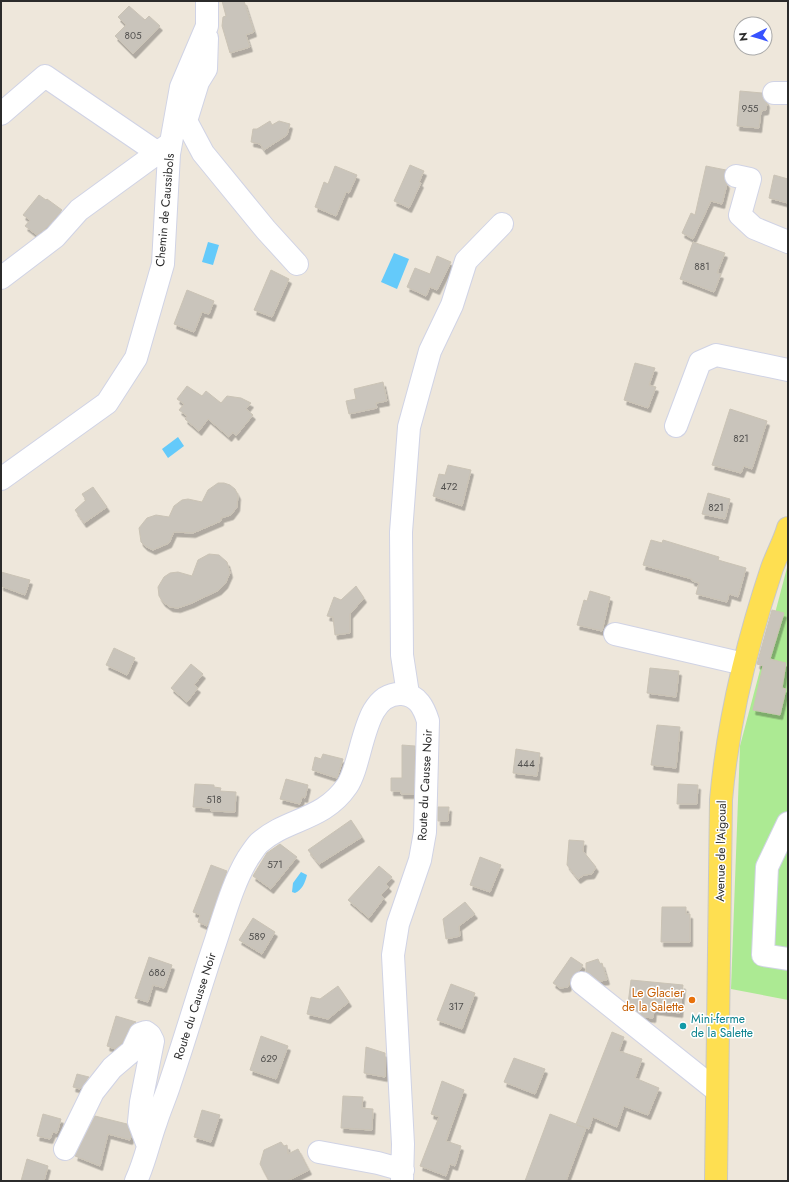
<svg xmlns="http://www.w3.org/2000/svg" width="789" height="1182" viewBox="0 0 789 1182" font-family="Jost,sans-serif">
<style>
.green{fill:#acea93}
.water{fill:#64cafa}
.building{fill:#c9c4bb;stroke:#cac3b5;filter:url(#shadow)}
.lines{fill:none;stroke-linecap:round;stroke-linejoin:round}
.minor-casing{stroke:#d0d3e5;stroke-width:24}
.major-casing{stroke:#c8c8c8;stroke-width:24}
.minor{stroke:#fff;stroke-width:22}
.major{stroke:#fedf51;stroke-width:22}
.food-dot{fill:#e8710a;stroke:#fff;stroke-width:1.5}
.culture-dot{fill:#0f9aa8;stroke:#fff;stroke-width:1.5}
.labels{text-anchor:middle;stroke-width:3;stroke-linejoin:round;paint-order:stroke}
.number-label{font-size:10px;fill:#52514f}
.street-label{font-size:12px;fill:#2b2b2b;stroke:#fff}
.food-label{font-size:12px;fill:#c56008;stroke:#fff;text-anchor:end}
.culture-label{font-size:12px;fill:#0d838f;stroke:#fff;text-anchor:start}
</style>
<defs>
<filter id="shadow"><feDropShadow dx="2.5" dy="4.5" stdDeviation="0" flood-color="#0004"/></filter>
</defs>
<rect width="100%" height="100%" fill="#eee7db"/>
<path class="green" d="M788 564V1000L731 989 740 746Z"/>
<path class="water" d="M208 242 219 245 213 265 202 262Z
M394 253 409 259 397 289 381 282Z
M178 437 184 446 168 458 162 449Z
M301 872 307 875C305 883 302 890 295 893L292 892 293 883Z"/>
<path class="building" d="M222 1H244L254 32 246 35 250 47 230 53 222 26 223 17 226 16Z
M129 6 145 20 149 16 160 26 133 54 115 36 126 25 118 17Z
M740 91 762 93 767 103 766 110 761 111 759 128 737 126Z
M270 121 272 125 279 121 290 124 287 135 264 150 260 144 251 142 253 129H257Z
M410 165 424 171 419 182 421 183 409 208 394 201Z
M335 166 357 175 349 193 346 192 336 216 315 207 324 182 328 184Z
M706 166 726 170 724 179 727 184 722 204 711 201 693 239 682 233 691 213 695 215Z
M774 175 788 179V203L769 198Z
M39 195 46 200 47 199 62 210 46 228 37 235 25 226 30 220 23 215Z
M693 242 725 253 717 273 721 274 714 292 680 279Z
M437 256 451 262 437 290 430 287 426 296 407 287 415 268 430 274Z
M271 270 289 279 272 317 254 310Z
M187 290 214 301 209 314 202 312 194 332 174 324Z
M635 363 655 368 649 385 656 387 648 408 624 400Z
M383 382 387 401 376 403 377 408 349 414 346 401 356 399 354 389Z
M187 386 202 396 206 391 221 403 227 396 241 398 251 403 246 409 253 415 236 436 233 432 229 437 208 419 199 431 185 419 187 416 179 410 184 404 177 399Z
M730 409 767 421 752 469 744 466 741 473 712 465Z
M448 465 471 470 462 506 433 496 439 474 445 475Z
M218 483H224L230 485 235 489 238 495 237 507 231 515 221 518V521L193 533 174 532 169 543 153 550 145 546 141 542 139 528 147 518 156 515 169 517 174 506 182 500 188 499 202 502 208 490Z
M93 487 107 507 84 523 75 510 86 500 82 494Z
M708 493 730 499 725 519 702 514Z
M651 540 662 543 663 540 719 557 718 560 746 568 738 597 729 594 727 602 696 594 699 583 692 581V579L643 565Z
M209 554 219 555 227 562 230 573 225 584 219 590 192 603 178 608 170 607 163 602 159 596 158 587 164 577 170 573 178 572 192 576 198 560Z
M1 572 30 580 25 595 1 586Z
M356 586 364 598 350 614V633L335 635 333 617 327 616 334 597 341 600Z
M590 591 610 597 602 631 577 625 584 600 587 601Z
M772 610 784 613 770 659 786 663 782 688 786 689 780 715 753 710 763 666 757 664Z
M114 648 135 658 127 675 106 665Z
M191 664 203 674 194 685 198 688 187 702 171 688Z
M650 668 679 671 676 697 647 693Z
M657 725 680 727 676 768 651 765Z
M402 745 415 746 414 794H401V791H391V778H402Z
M516 749 540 753 537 776 513 773Z
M323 754 343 759 337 778 312 770 315 757 321 759Z
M286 779 308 785 305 798 302 797 300 804 280 799Z
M195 784 214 785V787L221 788 220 791 236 792 235 812 211 811V808L193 807Z
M678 784 698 785 697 804H677Z
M438 807H449L448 821H438Z
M351 820 362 837 319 864 308 850Z
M569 840 584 841 583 851 596 867 592 874 584 875 578 879 567 865Z
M280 844 297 857 271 889 253 876 267 853Z
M480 857 501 865 490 892 470 885Z
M211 865 227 871 207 926 198 922 200 915 193 912Z
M379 866 392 877 386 884 389 887 381 895 384 898 369 918 348 900Z
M465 902 475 914 459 926 460 936 446 939 443 919Z
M662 907H686V914H690V942H661Z
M253 918 275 932 262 954 239 940Z
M149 957 172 965 164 988 153 985 148 1002 135 998Z
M571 957 583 965 579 971 572 976 568 987 560 988 553 983Z
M598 959 600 964 602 963 607 980 600 981 586 972V963Z
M631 980 683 985 680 1013 654 1010 653 1018 645 1017 628 1004Z
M451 984 475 993 462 1029 437 1020Z
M338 986 349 1002 328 1019 307 1014 311 997 320 999Z
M116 1016 136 1022 131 1025 122 1043 115 1049 107 1046Z
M612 1032 624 1037 619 1051 642 1059 635 1078 659 1088 648 1115 624 1106 617 1127 593 1117 589 1129 577 1125 586 1128 566 1181H525L550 1114 576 1124Z
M261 1036 288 1046 276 1079 250 1070Z
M366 1047 385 1053V1077L364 1073Z
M514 1058 545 1069 535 1094 504 1082Z
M77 1074 89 1077 80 1089 73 1087Z
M442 1081 464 1090 446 1141 461 1146 455 1166 450 1164 446 1176 420 1166 439 1117 431 1114Z
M343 1096 363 1097 362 1108 373 1109 372 1130 341 1128Z
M202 1110 220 1115 211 1142 194 1137Z
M43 1114 61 1119 57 1133 53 1132 50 1139 37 1136Z
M95 1116 127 1124 131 1137 130 1140 108 1134 100 1166 75 1156Z
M281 1142 284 1146 287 1145 288 1154 298 1149 309 1170 287 1181H269L260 1164 264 1150Z
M27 1159 48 1166 44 1181H21Z"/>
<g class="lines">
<g class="minor-casing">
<path id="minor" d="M207 38 206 69 198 82 186 121 203 153 266 230 297 264
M774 93H788
M1 114 45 76 158 153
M736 176 750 179 740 215 754 228 788 242
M1 278 55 237 79 210 171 143
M676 426 700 362 716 355 788 370
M1 479 107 403 136 358 163 264 169 154 181 87 207 26V1
M615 634 744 664
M408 694 402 655 401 532 409 427 430 351 452 305 466 261 502 224
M788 823 767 867 763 955 788 959
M582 983 716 1090
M65 1149 93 1092 112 1068 132 1051 140 1034 146 1032 150 1035 153 1041 141 1102 139 1122 148 1146
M319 1152 378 1163 403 1170
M136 1181C145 1162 149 1141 156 1122 160 1109 166 1096 170 1083 186 1036 200 987 216 940 225 913 233 883 248 858 251 854 255 847 259 843 287 818 323 821 347 786 364 761 362 691 402 694 418 695 424 708 428 721L425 832 420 860 398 924 393 955 403 1144 402 1181"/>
</g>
<g class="major-casing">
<path id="major" d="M716 1181 721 800C728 721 747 643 772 568 777 554 784 542 788 528"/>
</g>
<use href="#minor" class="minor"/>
<use href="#major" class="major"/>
</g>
<circle class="food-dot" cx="692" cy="1000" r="4"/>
<circle class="culture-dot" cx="683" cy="1026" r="4"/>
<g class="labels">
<g class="number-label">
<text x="133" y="39">805</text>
<text x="750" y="112">955</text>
<text x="702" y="270">881</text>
<text x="741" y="442">821</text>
<text x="449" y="490">472</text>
<text x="716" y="511">821</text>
<text x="526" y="767">444</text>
<text x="214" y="803">518</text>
<text x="275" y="868">571</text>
<text x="257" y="940">589</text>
<text x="157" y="976">686</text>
<text x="456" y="1010">317</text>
<text x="269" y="1062">629</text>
</g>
<g class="street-label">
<text transform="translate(165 210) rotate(-85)" y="4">Chemin de Caussibols</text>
<text transform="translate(425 785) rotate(-87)" y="4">Route du Causse Noir</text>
<text transform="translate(721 851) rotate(-89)" y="4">Avenue de l'Aigoual</text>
<text transform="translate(195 1006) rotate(-72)" y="4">Route du Causse Noir</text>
</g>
<g class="food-label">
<text x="684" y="997">Le Glacier<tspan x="684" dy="14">de la Salette</tspan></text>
</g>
<g class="culture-label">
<text x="691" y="1023">Mini-ferme<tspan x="691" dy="14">de la Salette</tspan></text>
</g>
</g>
<rect width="789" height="1182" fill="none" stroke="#2b2b2b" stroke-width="4"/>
<g transform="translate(753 36) rotate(265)"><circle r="19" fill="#ffffff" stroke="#aaaaaa"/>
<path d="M0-3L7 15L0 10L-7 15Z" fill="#3752ff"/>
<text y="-6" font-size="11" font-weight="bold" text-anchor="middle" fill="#2b2b2b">N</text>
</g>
</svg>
